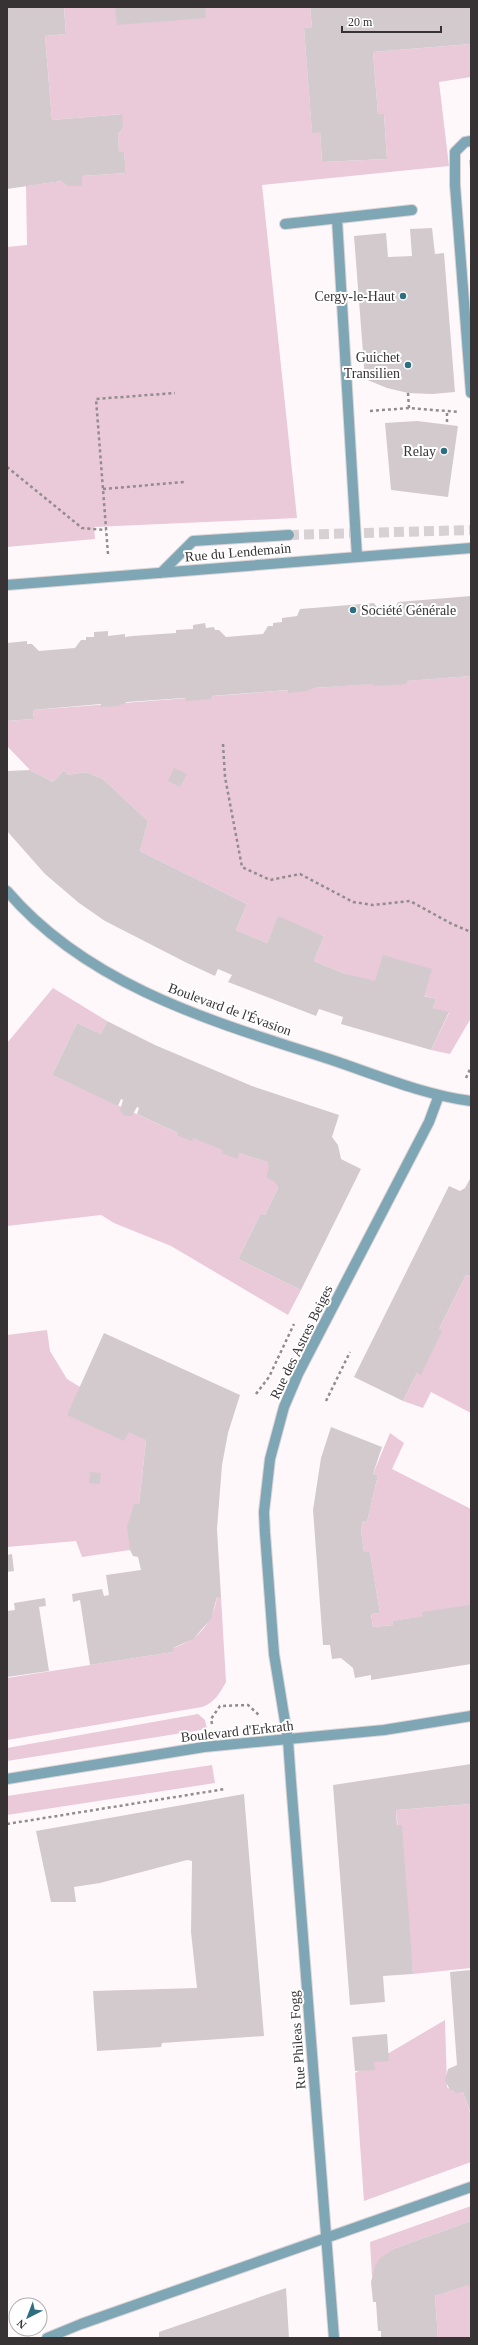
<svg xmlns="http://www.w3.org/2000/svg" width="478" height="2345" viewBox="0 0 478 2345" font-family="'Times New Roman',serif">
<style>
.green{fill:#eac9d8}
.building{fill:#d3cace}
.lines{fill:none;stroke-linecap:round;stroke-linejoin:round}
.minor-tunnel{stroke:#d7d1d3;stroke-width:10;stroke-dasharray:10 5;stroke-linecap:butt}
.minor-casing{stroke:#dbd5d7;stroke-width:12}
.path{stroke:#928c8f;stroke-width:2.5;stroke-dasharray:3 3;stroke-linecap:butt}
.minor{stroke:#7ea6b4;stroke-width:10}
.poi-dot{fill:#2d6e81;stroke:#fff;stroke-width:1.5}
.labels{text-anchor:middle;stroke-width:4;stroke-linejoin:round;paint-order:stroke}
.poi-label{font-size:14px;fill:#373335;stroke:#fff;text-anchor:end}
.street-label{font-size:14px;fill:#373335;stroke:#fff}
</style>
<rect width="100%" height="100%" fill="#fff8fb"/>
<path class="green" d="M64 7H310L312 27 304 28 312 132H320L322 162 387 159 384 114H378L373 52 471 44V77L439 82 449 166 262 185 297 518 94 527 95 539 7 547V247L27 245 26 186 62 181 82 176 126 173 124 152H119L118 134 123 128 121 114 52 120 45 36 66 34Z
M471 676V1018L450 1054 431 1050 449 1013 433 1008 436 999 343 973 314 961 324 936 278 917 267 943 236 930 247 904 140 851 148 821 103 779 86 772 68 775 64 770 53 782 30 770 7 746V721L34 719 33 710Z
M53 988 107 1021 101 1034 77 1023 52 1075 178 1133 267 1162 278 1188 265 1215 261 1213 238 1259 301 1290 288 1315 171 1246 114 1223 101 1215 7 1226V1043Z
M471 1273V1413L431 1392 423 1408 403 1401 466 1275 469 1276Z
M47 1330 50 1351 67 1379 80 1387 146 1440 139 1504 130 1550 82 1557 76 1541 7 1547V1335Z
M390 1433 404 1443 392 1469 471 1509V1609L392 1621 393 1625 373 1627 371 1614 380 1613 370 1552H364L361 1530 363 1521 367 1522 378 1475 373 1474Z
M217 1597H221L226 1682C220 1693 214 1703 202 1707L7 1740V1678L173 1652V1648C198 1640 213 1623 217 1597Z
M198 1714 205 1720 207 1729 7 1761V1748Z
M212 1765 215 1783 7 1815V1796Z
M471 1804V1968L413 1974 396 1810Z
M445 2020 447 2087 453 2092H463L471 2115V2162L364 2201 355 2073Z
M471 2206V2221L393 2249 380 2259 372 2277 370 2242Z
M471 2284V2338H438L435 2296Z"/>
<path class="building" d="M7 7H64L66 34 45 36 52 120 122 114 123 128 118 134 119 152H124L126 173 82 176V186H68L62 181 7 189Z
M115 7H205L206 18 117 25Z
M310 7H471V44L373 52 378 114H384L387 159 322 162 320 132 312 133 304 28 312 27Z
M469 160H471V170H470Z
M432 228 435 254 444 253 455 392 432 394 408 393 387 388 365 379 354 236 386 233 388 257 412 256 410 229Z
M417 421 458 426 448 497 391 490 385 423Z
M471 596V676L407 681V684L373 686V684L314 688 306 691 288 693V690L212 696 211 699 186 701 185 698 127 702 118 706 101 707V704L33 710 34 719 7 721V643L27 641V644H32L39 651 75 648 81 640H86V637H94V632L108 631V636L125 634V637L132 636 176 633V630L193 629V625L205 623 206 628 214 627 215 630H219L226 637 263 634 268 626H273V623L282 622V618L297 616 300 609 374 603 379 610H394L398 602Z
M174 768 187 774 180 787 168 781Z
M30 770 53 782 64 770 68 775 86 772 103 779 148 821 140 851 247 904 236 930 267 943 278 916 324 936 314 961 343 973 375 981 383 955 432 969 424 996 436 999 433 1008 449 1012 431 1050 341 1024 343 1017 319 1009 316 1016 228 982 232 975 218 969 215 976 187 963 105 921 79 903 45 874 7 831V771Z
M107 1021 155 1045 252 1086 339 1115 332 1137 338 1145 341 1159 361 1169 301 1290 238 1259 261 1213 265 1215 278 1188 275 1182 267 1178V1172L269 1168 267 1162 239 1153 237 1159 222 1153 223 1150 193 1138 192 1141 177 1135 178 1133 137 1114 139 1108 137 1107 132 1116H124L120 1110 123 1100 121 1099 118 1106 52 1075 77 1023 101 1034Z
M471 1177V1273L469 1276 466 1275 439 1329 442 1331 421 1375 417 1373 403 1401 354 1377 449 1186 460 1191 465 1188Z
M104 1333 240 1395 228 1433 222 1465 217 1529 221 1597H217L211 1619 193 1639 173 1648V1652L90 1665 80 1600 73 1602 72 1594 102 1589 104 1596 109 1595 106 1575 141 1570 138 1557 133 1556 130 1550 127 1527 134 1504H139L146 1440 129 1432 124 1441 122 1440 67 1415Z
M331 1427 382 1447 373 1474 378 1475 367 1522 363 1521 361 1530 364 1552H370L380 1613 371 1614 373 1627 393 1625 392 1621 423 1616 422 1612 470 1605 471 1664 371 1680V1675L355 1678 353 1668 341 1658 332 1659 330 1645H323L313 1510 321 1458Z
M90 1472 101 1473 100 1484 89 1483Z
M12 1554 14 1571 7 1572V1555Z
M45 1598 46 1606 39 1607 49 1671 7 1677V1611L15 1610 14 1603Z
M471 1764V1804L396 1810 397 1825H402L413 1974 383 1976 385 2002 350 2005 333 1785Z
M244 1794 264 2036 162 2043 161 2047 97 2051 93 1991 197 1988 191 1932 192 1861 187 1860 100 1883 74 1887 76 1902H51L36 1831Z
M471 1970V2114L463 2092 456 2093 450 2090 445 2080 448 2069 457 2065 450 1972Z
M387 2034 389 2061 374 2062 375 2070 355 2071 352 2037Z
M471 2221V2288L469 2285 435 2296 438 2338H381V2331H378L376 2302H373L371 2282 375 2266 380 2258 393 2249Z
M286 2288 289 2338H159V2332Z"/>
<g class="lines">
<path class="minor-tunnel" d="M289 535 471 530"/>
<g class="minor-casing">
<path id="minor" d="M471 141 465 142 455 152V185L471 393
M337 219 357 557
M285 224 412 210
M161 573 193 541 289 535
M7 585 471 548
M7 891C90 988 218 1023 335 1061 379 1076 425 1095 471 1101
M7 1779 204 1747 384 1730 471 1716
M47 2338 81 2324 471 2187
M334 2338 291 1782 288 1740 274 1654 265 1533 264 1512 270 1459 284 1407 298 1374 429 1122 439 1095"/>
</g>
<path class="path" d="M408 393 409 408
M370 411 409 408 459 412
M447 413V425
M7 467 82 528 106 530
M103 489 184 482
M108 554 96 399 175 393
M223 744 225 777 242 867 270 880 300 874 353 902 373 905 410 901 452 924 471 932
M466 1078 471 1067
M256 1394 269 1377 294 1324
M326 1401 350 1352
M212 1724 211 1719 220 1706 248 1705 260 1716
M7 1824 225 1789"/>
<use href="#minor" class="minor"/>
</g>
<g class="poi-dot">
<circle cx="403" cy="296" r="4"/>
<circle cx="408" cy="365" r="4"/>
<circle cx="444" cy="451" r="4"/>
<circle cx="353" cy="610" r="4"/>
</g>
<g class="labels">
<g class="poi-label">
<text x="395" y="301">Cergy-le-Haut</text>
<text x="400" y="362">Guichet<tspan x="400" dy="16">Transilien</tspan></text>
<text x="436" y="456">Relay</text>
<text x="361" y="615" text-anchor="start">Société Générale</text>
</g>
<g class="street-label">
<text transform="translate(238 552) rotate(-5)" y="5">Rue du Lendemain</text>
<text transform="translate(230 1009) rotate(20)" y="5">Boulevard de l'Évasion</text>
<text transform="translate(301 1342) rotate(-64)" y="5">Rue des Astres Beiges</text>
<text transform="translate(237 1731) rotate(-6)" y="5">Boulevard d'Erkrath</text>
<text transform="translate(297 2040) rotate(-94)" y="5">Rue Phileas Fogg</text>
</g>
</g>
<rect width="478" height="2345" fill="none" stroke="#373335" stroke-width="16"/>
<g transform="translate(28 2317) rotate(222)"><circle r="19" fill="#ffffff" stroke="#afadae"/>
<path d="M0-3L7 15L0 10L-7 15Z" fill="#2d6e81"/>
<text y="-6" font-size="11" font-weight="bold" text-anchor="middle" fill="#373335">N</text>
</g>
<path d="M342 26v6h99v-6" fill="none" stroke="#373335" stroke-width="2"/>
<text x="348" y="26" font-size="12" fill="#373335" stroke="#ffffff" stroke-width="3" paint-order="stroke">20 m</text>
</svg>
